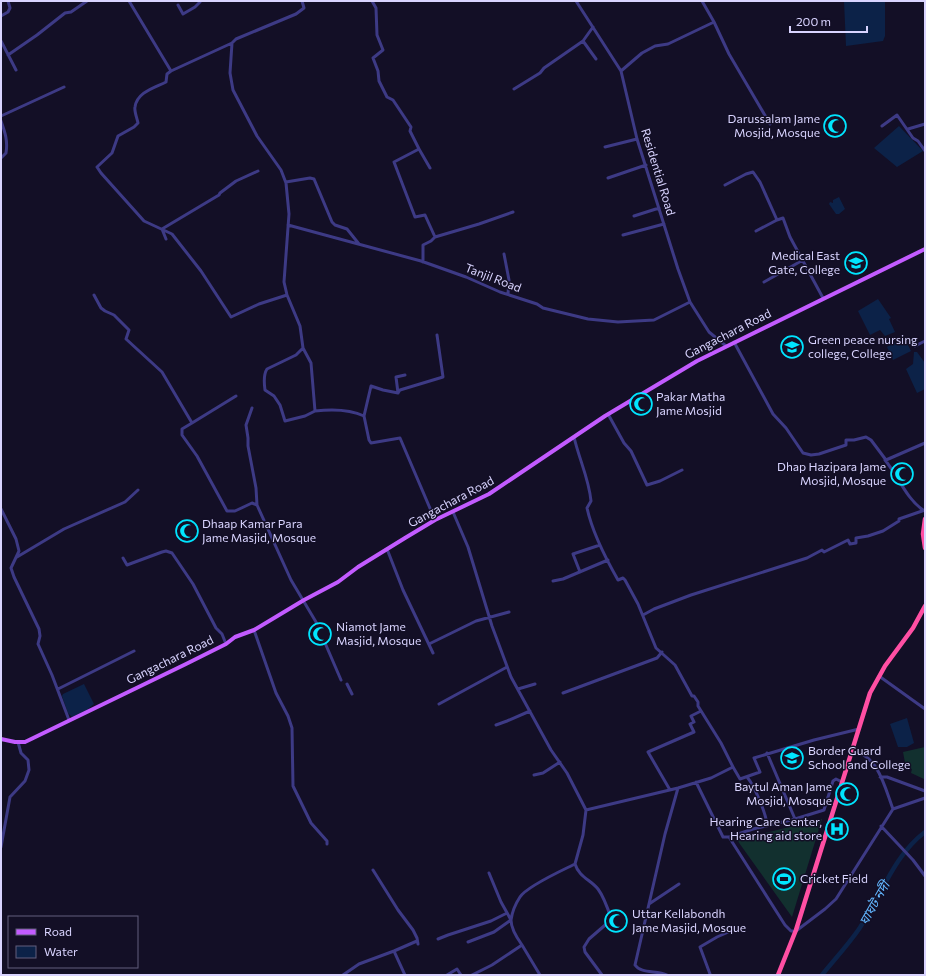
<svg xmlns="http://www.w3.org/2000/svg" width="926" height="976" viewBox="0 0 926 976" font-family="Commissioner,'Noto Sans Bengali',sans-serif">
<style>
.pitch{fill:#12302f}
.water{fill:#0c2248}
.lines{fill:none;stroke-linecap:round;stroke-linejoin:round}
.river{stroke:#0c2248;stroke-width:4.5}
.minor{stroke:#3d3a85;stroke-width:3}
.major{stroke:#c25bff;stroke-width:4}
.highway{stroke:#ff4fa3;stroke-width:4.5}
.labels{text-anchor:middle;stroke-width:3;stroke-linejoin:round;paint-order:stroke}
.poi-label{font-size:12px;fill:#d9d4ff;stroke:#130f26;text-anchor:start}
.street-label{font-size:12px;fill:#d9d4ff;stroke:#130f26}
.water-label{font-size:13px;font-style:italic;fill:#62b6ff;stroke:#130f26}
</style>
<rect width="100%" height="100%" fill="#130f26"/>
<path class="pitch" d="M925 747V778L924 779 911 773 912 769 906 768 903 752Z
M822 819 792 917 737 840Z"/>
<path class="water" d="M844 1H885V36L883 41 846 46Z
M899 126 923 151 897 167 874 148Z
M839 197 845 209 839 214H836L829 204 830 202 833 203V200Z
M878 299 891 318 889 319 895 332 885 336 880 330 870 335 858 311Z
M904 337 911 351 893 360 887 347Z
M914 352H917L925 363V389L917 393 906 369 913 364Z
M84 684 94 704 87 710 72 717 68 713 62 696 63 694Z
M907 718 914 743 907 747H898L890 724Z"/>
<g class="lines">
<path class="river" d="M822 975C834 960 848 945 859 929 881 897 893 856 925 832"/>
<path class="minor" d="M129 1 171 71 167 74 166 82C154 88 137 92 135 107 134 111 137 118 138 123L134 127 118 136 112 153 97 167 101 173 144 221 172 234 201 271 231 317 259 304 287 295
M302 1 304 8 296 14 236 39 232 43 230 73 233 90 257 136 281 170 286 183 289 214 284 282 287 295 300 326 303 348 311 363 315 411C332 409 349 409 364 416L369 440 371 443 400 438 435 520
M372 1 376 8 377 35 383 50 373 58 378 71 379 81 387 97 393 100 411 127 410 131 419 149
M576 1 621 71 637 139 678 269 690 302 709 332 726 346
M702 1 714 22 729 54 770 124
M178 5 183 14 195 7 200 2 199 1
M1 16 8 12 10 8 8 1
M1 41 16 70
M583 41 596 59
M8 55 37 35 65 13 71 12 87 1
M171 71 232 43
M621 71 642 53 655 46 668 44 714 22
M514 89 540 73 544 68 583 41 593 27
M1 116 64 87
M1 121C5 132 8 141 6 153L1 158
M882 126 897 115 913 138 918 141 925 151
M908 129 925 124
M605 147 637 139
M430 168 419 149 394 162 415 217 425 215 435 237
M608 178 646 165
M286 182 310 178 314 179 332 222 335 225 347 229 359 244
M725 185 746 174 753 172 760 182 777 220
M634 216 659 208
M288 225 421 261 466 277 500 292 537 304 543 308 588 319 618 322 654 320 690 302
M756 231 777 220 783 218 790 237 823 298
M623 235 664 224
M166 239 162 229 219 195 220 193 236 181 258 171
M504 254 509 280 508 294
M423 262V245L431 241 435 237 479 224 513 212
M764 282 803 260
M94 295 101 308 105 311 114 315 129 330 126 339 162 372 192 423 182 429V435L197 456 227 511H235L252 503 257 505 291 580 316 622 341 680
M734 342 773 414 786 428 803 453 811 455 819 454 846 445V440H854L866 437 871 440 886 460 925 443
M915 346 925 341
M303 348 296 355 267 369C263 375 264 383 265 390L274 396 280 405 285 421 305 416 315 411
M398 393 396 377 405 375
M252 408 246 425 248 438V446L256 488 257 505
M608 414 624 443 631 451 647 485 660 481 682 470
M364 416 371 386 383 390 398 393 400 390 443 377 437 335
M192 423 236 396
M574 437C579 459 589 479 591 501L587 508C592 531 606 559 618 580L623 578 625 580 638 604 656 648 675 665 692 696H694L698 702V706L721 743 733 767
M885 460C898 476 906 498 923 510
M1 509 16 539 19 551 11 568 14 577 39 629 40 636 38 644 52 675 69 720
M453 512 468 547 492 626 511 677 551 750 567 773 586 810
M387 549 403 590 433 653
M17 557 64 529 125 502 138 490
M123 558 127 565 162 552 166 551 172 553 193 584 216 628 222 634 226 644
M580 572 573 554 600 545
M553 581 563 579 608 560
M643 615 654 609 691 595 807 558 822 550 824 552 848 540 850 544 856 543V538L868 536 883 531 899 521V519L925 510
M254 630 276 693 288 716 292 728 293 786 311 823 327 841V844
M429 644 476 621 509 612
M879 676 925 709
M347 684 352 694
M58 689 134 651
M518 689 535 684
M563 693 657 658 662 652
M439 704 507 667
M496 725 507 721 530 711
M767 753 795 819 824 810 833 781 836 779 842 782
M534 775 543 773 560 762
M747 777C754 785 767 815 767 826
M880 777H887L925 791
M696 782 723 837H729L753 829 795 819
M670 790 648 752 694 732 690 724 694 722 691 716 701 711
M893 809 925 798
M881 826 913 860 925 876
M729 837 785 925 791 931H796L825 909 836 899 893 809C885 788 878 754 852 751
M1 847 10 797 25 781 29 770 28 760 21 753 18 742
M373 870 398 910 413 930 417 938 418 944
M649 904 679 884
M438 939 448 935 491 921 507 913
M468 942 494 932 511 920 501 902 489 873
M522 945C517 938 511 929 511 920 512 913 516 903 520 897 527 886 563 870 575 864
M394 951 405 975
M710 974 700 947 717 937 733 930
M343 975 359 964 394 951 417 941
M447 975 457 969 461 975
M472 975 492 965 522 945 540 975
M602 975 585 952 584 947 589 939 611 920V918C608 909 604 897 598 889 591 880 579 877 575 864L583 835 586 810 678 788 711 778 733 767 740 779 760 772 754 758 814 740 859 729
M667 975C657 970 641 974 635 965L665 834 678 788"/>
<path class="major" d="M1 739 15 742H25L186 664 226 644 235 637 254 630 304 600 338 582 358 567 405 538 435 520 489 494 605 416 697 361 925 249"/>
<path class="highway" d="M925 519 923 534 925 548
M778 975 796 930 870 693 885 666 913 628 925 606"/>
</g>
<defs>
<g id="mosque-ring" transform="scale(1.15)"><circle r="9.5" fill="#130f26" stroke="#00e5ff" stroke-width="1.5"/><path d="M3.5-4.9A6 6 0 1 0 3.5 4.9A5 5 0 1 1 3.5-4.9Z" fill="#00e5ff"/></g>
<g id="university-ring" transform="scale(1.15)"><circle r="9.5" fill="#130f26" stroke="#00e5ff" stroke-width="1.5"/><path d="M0-5L7-2L0 1L-7-2ZM-4 1L0 2.5L4 1V4Q0 6-4 4Z" fill="#00e5ff"/></g>
<g id="hospital-ring" transform="scale(1.15)"><circle r="9.5" fill="#130f26" stroke="#00e5ff" stroke-width="1.5"/><path d="M-5-5h3v3.5h4V-5h3V5h-3V1.5h-4V5h-3Z" fill="#00e5ff"/></g>
<g id="stadium-ring" transform="scale(1.15)"><circle r="9.5" fill="#130f26" stroke="#00e5ff" stroke-width="1.5"/><path d="M0-5a6.5 5 0 1 0 0 10a6.5 5 0 1 0 0-10ZM-3.5-1.8h7v3.6h-7Z" fill="#00e5ff"/></g>
</defs>
<g fill-rule="evenodd">
<use href="#mosque-ring" x="835" y="126"/>
<use href="#university-ring" x="856" y="263"/>
<use href="#university-ring" x="792" y="347"/>
<use href="#mosque-ring" x="641" y="404"/>
<use href="#mosque-ring" x="902" y="474"/>
<use href="#mosque-ring" x="187" y="531"/>
<use href="#mosque-ring" x="320" y="634"/>
<use href="#university-ring" x="792" y="758"/>
<use href="#mosque-ring" x="847" y="794"/>
<use href="#hospital-ring" x="837" y="829"/>
<use href="#stadium-ring" x="784" y="879"/>
<use href="#mosque-ring" x="616" y="921"/>
</g>
<g class="labels">
<g class="poi-label">
<text x="820" y="123" text-anchor="end">Darussalam Jame<tspan x="820" dy="14">Mosjid, Mosque</tspan></text>
<text x="840" y="260" text-anchor="end">Medical East<tspan x="840" dy="14">Gate, College</tspan></text>
<text x="808" y="344">Green peace nursing<tspan x="808" dy="14">college, College</tspan></text>
<text x="656" y="401">Pakar Matha<tspan x="656" dy="14">Jame Mosjid</tspan></text>
<text x="886" y="471" text-anchor="end">Dhap Hazipara Jame<tspan x="886" dy="14">Mosjid, Mosque</tspan></text>
<text x="202" y="528">Dhaap Kamar Para<tspan x="202" dy="14">Jame Masjid, Mosque</tspan></text>
<text x="336" y="631">Niamot Jame<tspan x="336" dy="14">Masjid, Mosque</tspan></text>
<text x="808" y="755">Border Guard<tspan x="808" dy="14">School and College</tspan></text>
<text x="832" y="791" text-anchor="end">Baytul Aman Jame<tspan x="832" dy="14">Mosjid, Mosque</tspan></text>
<text x="822" y="826" text-anchor="end">Hearing Care Center,<tspan x="822" dy="14">Hearing aid store</tspan></text>
<text x="800" y="883">Cricket Field</text>
<text x="632" y="918">Uttar Kellabondh<tspan x="632" dy="14">Jame Masjid, Mosque</tspan></text>
</g>
<g class="street-label">
<text transform="translate(658 172) rotate(73)" y="4">Residential Road</text>
<text transform="translate(493 278) rotate(21)" y="4">Tanjil Road</text>
<text transform="translate(728 334) rotate(-27)" y="4">Gangachara Road</text>
<text transform="translate(451 502) rotate(-28)" y="4">Gangachara Road</text>
<text transform="translate(170 660) rotate(-26)" y="4">Gangachara Road</text>
</g>
<g class="water-label">
<text transform="translate(874 903) rotate(-60)" y="5">ঘাঘট নদী</text>
</g>
</g>
<rect width="926" height="976" fill="none" stroke="#d9d4ff" stroke-width="4"/>
<rect x="8" y="916" width="130" height="52" fill="#130f26" stroke="#625e7d"/>
<rect x="16" y="929" width="20" height="6" fill="#c25bff" stroke="#625e7d"/>
<text x="44" y="936" font-size="12" fill="#d9d4ff">Road</text>
<rect x="16" y="946" width="20" height="12" fill="#0c2248" stroke="#625e7d"/>
<text x="44" y="956" font-size="12" fill="#d9d4ff">Water</text>
<path d="M790 26v6h77v-6" fill="none" stroke="#d9d4ff" stroke-width="2"/>
<text x="796" y="26" font-size="12" fill="#d9d4ff" stroke="#130f26" stroke-width="3" paint-order="stroke">200 m</text>
</svg>
